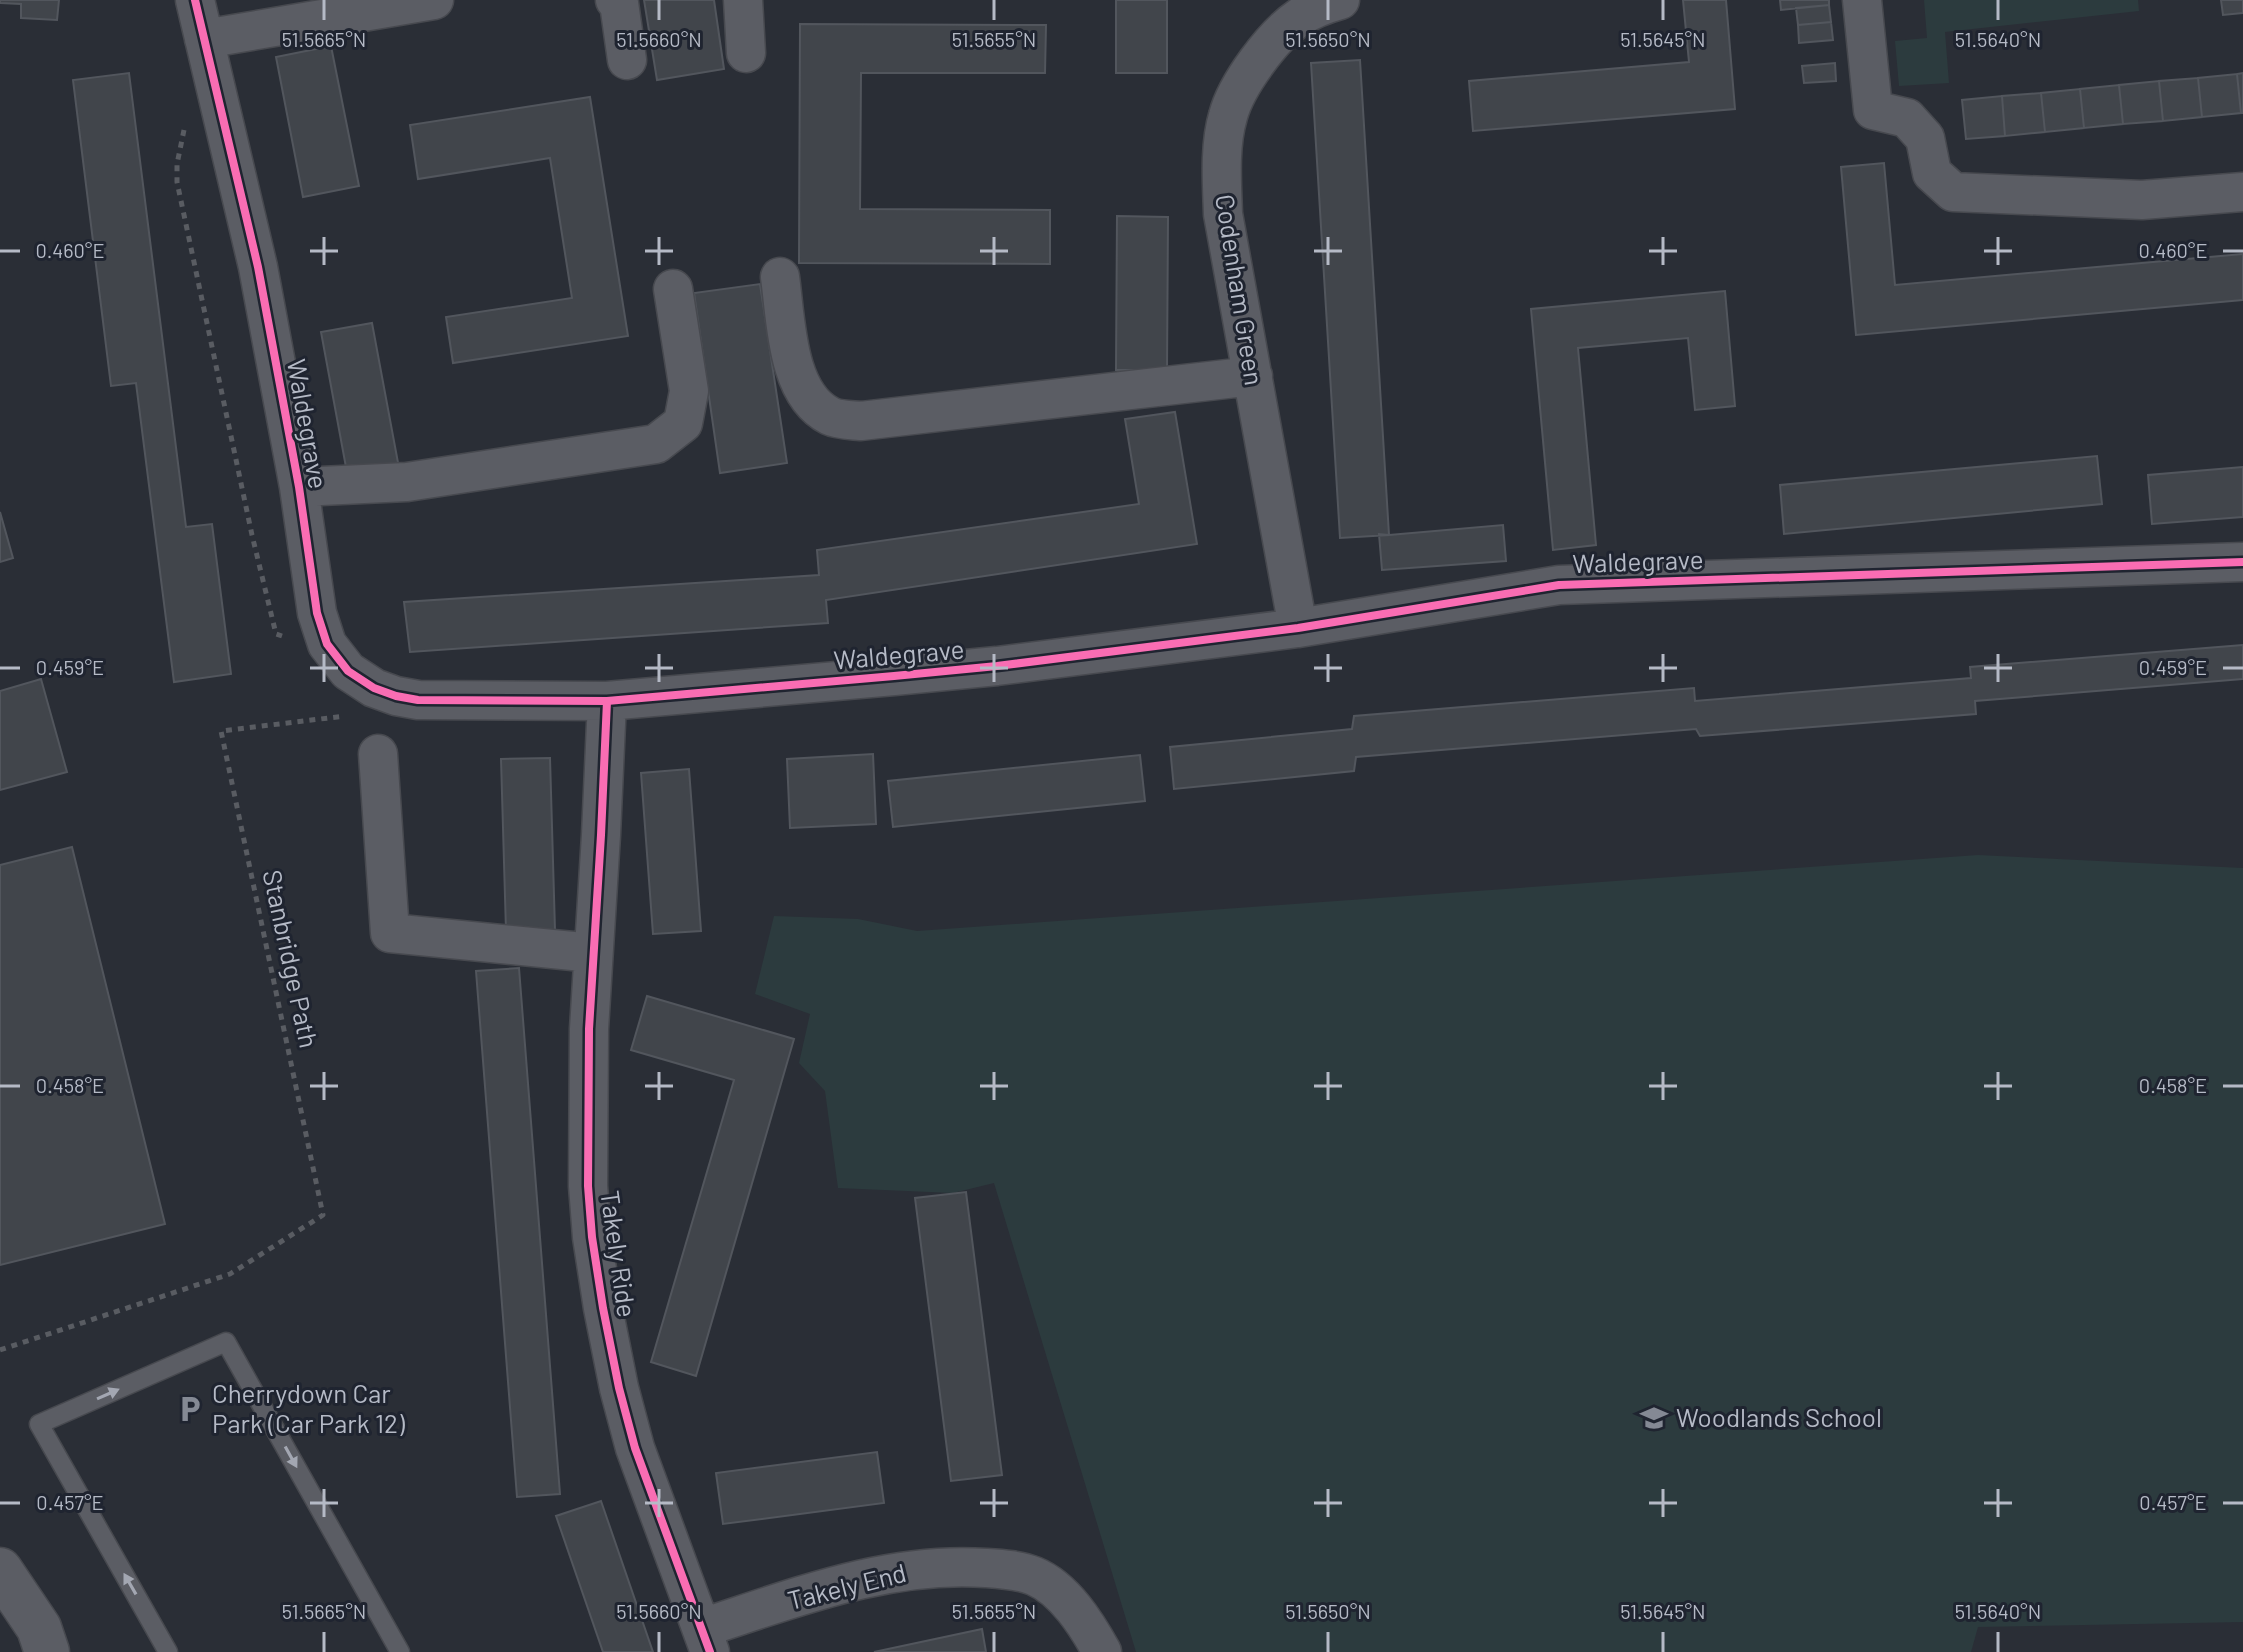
<svg xmlns="http://www.w3.org/2000/svg" width="2243" height="1652" viewBox="0 0 2243 1652" font-family="Barlow,sans-serif">
<style>
.green{fill:#2c3b3e}
.building{fill:#41454b;stroke:#52565d;stroke-width:2}
.lines{fill:none;stroke-linecap:round;stroke-linejoin:round}
.service-casing{stroke:#47494f;stroke-width:21}
.minor-casing{stroke:#47494f;stroke-width:41}
.tertiary-casing{stroke:#47494f;stroke-width:47}
.path{stroke:#595c62;stroke-width:5;stroke-dasharray:6 6;stroke-linecap:butt}
.service{stroke:#5b5d64;stroke-width:18}
.minor{stroke:#5b5d64;stroke-width:38}
.tertiary{stroke:#5b5d64;stroke-width:44}
.cycleway-casing{stroke:#1f2430;stroke-width:13}
.cycleway{stroke:#f96db3;stroke-width:8}
.oneway{fill:#a3a7b2}
.ticks{fill:none;stroke:#b5bac6;stroke-width:3}
.labels{text-anchor:middle;stroke-width:6;stroke-linejoin:round;paint-order:stroke}
.street-label{font-size:26px;fill:#b5bac6;stroke:#1f2430}
.poi-label{font-size:26px;fill:#b5bac6;stroke:#1f2430;text-anchor:start}
.ticks-label{font-size:20px;text-anchor:middle;fill:#b5bac6;stroke:#1f2430;stroke-width:6;stroke-linejoin:round;paint-order:stroke}
</style>
<rect width="100%" height="100%" fill="#2a2e36"/>
<path class="green" d="M1924 0H2138L2139 11 1945 32 1949 83 1899 86 1895 41 1927 38Z
M1978 855 2243 868V1622L1978 1627 1971 1652H1136L994 1183 953 1193 838 1188 825 1091 799 1063 810 1014 755 994 774 916 858 919 917 931Z"/>
<path class="building" d="M0 0H59L57 20 21 18V4L0 3Z
M644 0H714L724 69 657 80Z
M1116 0H1167V73H1116Z
M1683 0H1726L1735 109 1473 131 1469 81 1689 62Z
M1780 0H1829V5L1781 10Z
M2221 0H2243V13L2223 15Z
M1829 5 1831 22 1798 25 1796 8Z
M1831 22 1833 40 1799 43 1798 25Z
M800 24 1046 25 1045 73H861L860 209 1050 210V264L799 263Z
M331 46 359 186 303 197 276 57Z
M1360 60 1389 535 1340 538 1311 63Z
M1835 63 1836 81 1804 83 1802 66Z
M129 73 186 527 212 524 231 674 174 682 136 383 111 386 73 80Z
M2243 73V113H2241L2237 74Z
M2237 74 2241 113 2202 117 2198 78Z
M2198 78 2202 117 2163 121 2159 81Z
M2159 81 2163 121 2123 124 2119 85Z
M2119 85 2123 124 2084 128 2080 89Z
M2080 89 2084 128 2045 132 2041 93Z
M2041 93 2045 132 2005 136 2002 96Z
M2002 96 2005 136 1966 139 1962 100Z
M590 97 628 336 453 363 446 317 572 298 550 158 418 179 410 125Z
M1884 163 1895 285 2243 254V300L1856 335 1841 167Z
M1117 216 1168 217 1167 370H1116Z
M760 284 787 463 720 473 694 293Z
M1725 291 1735 406 1695 410 1688 338 1578 348 1596 545 1553 550 1531 309Z
M372 323 399 468 348 478 321 332Z
M1175 412 1197 544 826 600 828 623 410 652 404 602 819 575 817 550 1139 504 1125 419Z
M2097 456 2102 504 1784 534 1780 485Z
M2243 467V517L2152 524 2148 475Z
M0 512 13 558 0 562Z
M1503 525 1506 561 1382 570 1379 534 1389 535Z
M2243 645V679L1975 701 1976 714 1700 736 1696 729 1356 757 1354 771 1174 789 1170 747 1352 729 1354 716 1694 688 1695 701 1971 678 1970 667Z
M41 679 67 772 0 790V691Z
M873 754 876 824 790 828 787 759Z
M1140 755 1145 801 893 827 888 781Z
M550 758 555 930 506 931 501 759Z
M689 769 701 931 653 934 641 773Z
M72 847 165 1224 0 1265V865Z
M519 968 560 1494 517 1497 476 971Z
M647 996 794 1039 696 1376 651 1362 734 1080 631 1050Z
M966 1192 1002 1475 951 1481 915 1198Z
M877 1452 884 1503 723 1524 716 1473Z
M601 1501 653 1652H603L556 1516Z
M982 1629 986 1652H874Z"/>
<g class="lines">
<g class="service-casing">
<path id="service" d="M168 1652 39 1424 226 1342 400 1652"/>
</g>
<g class="minor-casing">
<path id="minor" d="M195 0 258 267 299 487 317 613 327 644 348 671 374 688 396 696 418 700 607 701 894 676 997 666 1298 628 1559 585 2243 562
M615 0 619 3 627 60
M743 0 746 53
M1862 0 1873 110 1907 118 1925 138 1932 173 1953 192 2142 200 2243 192
M204 39 434 0
M780 277C786 320 786 394 830 416 838 420 851 420 861 421L1253 376
M299 487 407 482 656 444 683 423 689 391 673 289
M1298 628 1223 214C1222 184 1219 146 1228 116 1236 85 1273 35 1300 17 1312 9 1326 4 1340 0
M607 701 601 835 589 1029 588 1186 592 1237 603 1308 619 1388 635 1448 710 1652
M378 754 390 933 593 953
M702 1628C795 1598 887 1561 986 1568 1002 1569 1019 1570 1034 1576 1065 1589 1087 1625 1102 1652"/>
</g>
<g class="tertiary-casing">
<path id="tertiary" d="M0 1570 39 1628 47 1652"/>
</g>
<path class="path" d="M184 130 177 164V182L252 535 276 634 282 636
M0 1350 230 1274 323 1215 221 731 345 716"/>
<use href="#service" class="service"/>
<use href="#minor" class="minor"/>
<use href="#tertiary" class="tertiary"/>
<g class="cycleway-casing">
<path id="cycleway" d="M195 0 258 267 299 487 317 613 327 644 348 671 374 688 396 696 418 700 607 701 894 676 997 666 1298 628 1559 585 2243 562
M607 701 601 835 589 1029 588 1186 592 1237 603 1308 619 1388 635 1448 710 1652"/>
</g>
<use href="#cycleway" class="cycleway"/>
</g>
<defs><path id="oneway-solid" d="M-6-.8H1V-3.2L6.5 0L1 3.2V.8H-6Z" transform="scale(2)"/></defs>
<g class="oneway">
<use href="#oneway-solid" transform="translate(108 1394) rotate(-24)"/>
<use href="#oneway-solid" transform="translate(291 1457) rotate(61)"/>
<use href="#oneway-solid" transform="translate(130 1584) rotate(-120)"/>
</g>
<path class="ticks" d="M324 0V20M659 0V20M994 0V20M1328 0V20M1663 0V20M1998 0V20M324 237V265M659 237V265M994 237V265M1328 237V265M1663 237V265M1998 237V265M0 251H20M310 251H338M645 251H673M980 251H1008M1314 251H1342M1649 251H1677M1984 251H2012M2223 251H2243M324 654V682M659 654V682M994 654V682M1328 654V682M1663 654V682M1998 654V682M0 668H20M310 668H338M645 668H673M980 668H1008M1314 668H1342M1649 668H1677M1984 668H2012M2223 668H2243M324 1072V1100M659 1072V1100M994 1072V1100M1328 1072V1100M1663 1072V1100M1998 1072V1100M0 1086H20M310 1086H338M645 1086H673M980 1086H1008M1314 1086H1342M1649 1086H1677M1984 1086H2012M2223 1086H2243M324 1489V1517M659 1489V1517M994 1489V1517M1328 1489V1517M1663 1489V1517M1998 1489V1517M0 1503H20M310 1503H338M645 1503H673M980 1503H1008M1314 1503H1342M1649 1503H1677M1984 1503H2012M2223 1503H2243M324 1632V1652M659 1632V1652M994 1632V1652M1328 1632V1652M1663 1632V1652M1998 1632V1652"/>
<defs>
<g id="parking-bare" transform="scale(2.16)"><path d="M-3.5-5.5H1a3.5 3.5 0 0 1 0 7H-1V5.5H-3.5ZM-1-3.4V-.6H.8a1.4 1.4 0 0 0 0-2.8Z" fill="#848994" stroke="#1f2430" stroke-width="2.5" paint-order="stroke"/></g>
<g id="school-bare" transform="scale(2.16)"><path d="M0-5L7-2L0 1L-7-2ZM-4 1L0 2.5L4 1V4Q0 6-4 4Z" fill="#848994" stroke="#1f2430" stroke-width="2.5" paint-order="stroke"/></g>
</defs>
<g fill-rule="evenodd">
<use href="#parking-bare" x="190" y="1409"/>
<use href="#school-bare" x="1654" y="1418"/>
</g>
<g class="labels">
<g class="street-label">
<text transform="translate(1239 290) rotate(81)" y="9">Codenham Green</text>
<text transform="translate(307 424) rotate(80)" y="9">Waldegrave</text>
<text transform="translate(1638 562) rotate(-2)" y="9">Waldegrave</text>
<text transform="translate(899 655) rotate(-5)" y="9">Waldegrave</text>
<text transform="translate(290 959) rotate(78)" y="9">Stanbridge Path</text>
<text transform="translate(618 1254) rotate(82)" y="9">Takely Ride</text>
<text transform="translate(847 1587) rotate(-14)" y="9">Takely End</text>
</g>
<g class="poi-label">
<text x="212" y="1403">Cherrydown Car<tspan x="212" dy="30">Park (Car Park 12)</tspan></text>
<text x="1676" y="1427">Woodlands School</text>
</g>
</g>
<g class="ticks-label">
<text x="324" y="47">51.5665°N</text>
<text x="659" y="47">51.5660°N</text>
<text x="994" y="47">51.5655°N</text>
<text x="1328" y="47">51.5650°N</text>
<text x="1663" y="47">51.5645°N</text>
<text x="1998" y="47">51.5640°N</text>
<text x="2173" y="258">0.460°E</text>
<text x="70" y="258">0.460°E</text>
<text x="2173" y="675">0.459°E</text>
<text x="70" y="675">0.459°E</text>
<text x="2173" y="1093">0.458°E</text>
<text x="70" y="1093">0.458°E</text>
<text x="2173" y="1510">0.457°E</text>
<text x="70" y="1510">0.457°E</text>
<text x="324" y="1619">51.5665°N</text>
<text x="659" y="1619">51.5660°N</text>
<text x="994" y="1619">51.5655°N</text>
<text x="1328" y="1619">51.5650°N</text>
<text x="1663" y="1619">51.5645°N</text>
<text x="1998" y="1619">51.5640°N</text>
</g>
</svg>
